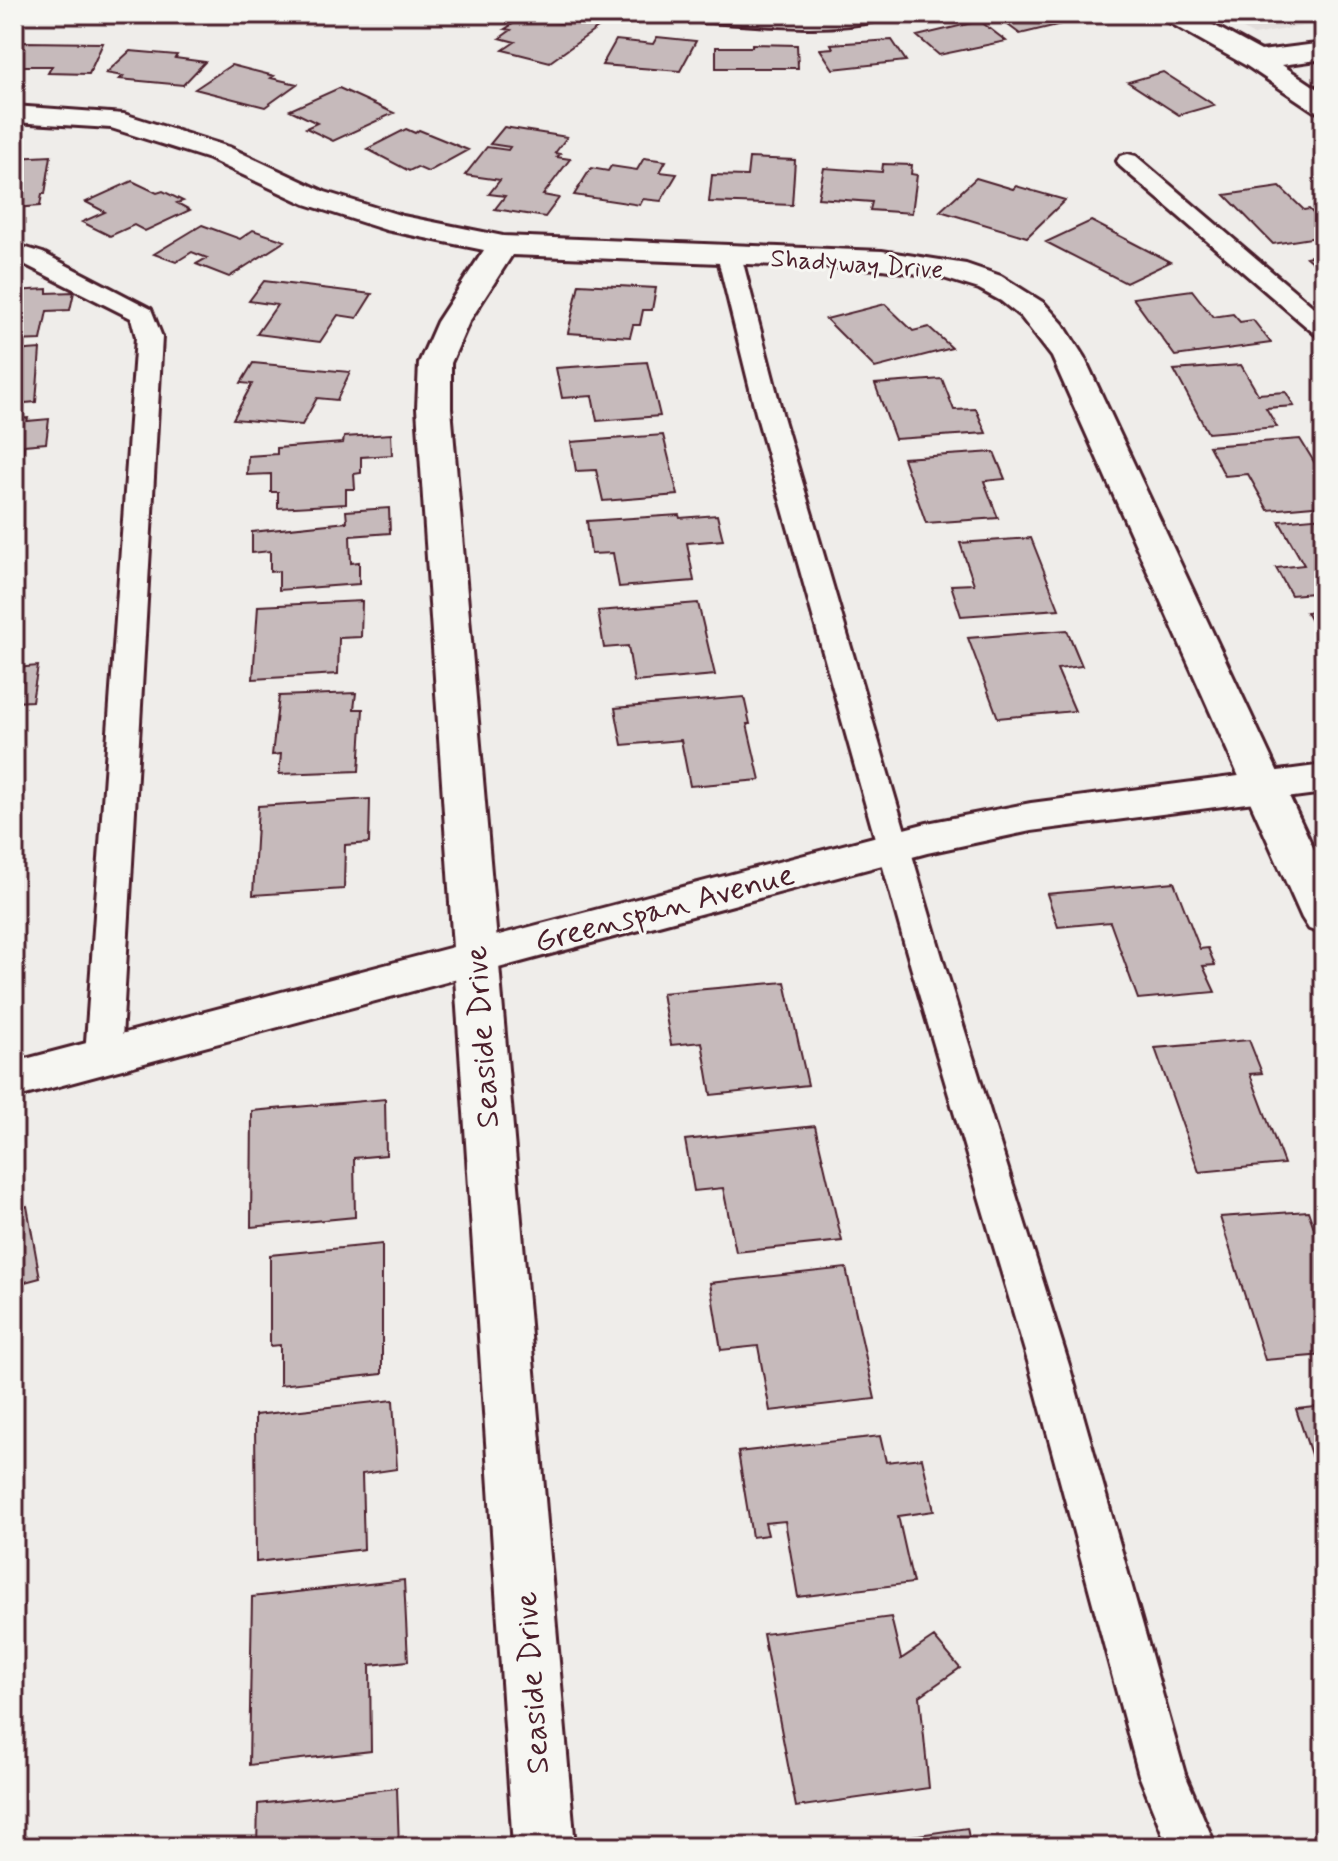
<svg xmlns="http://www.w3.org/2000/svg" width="1338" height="1861" viewBox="0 0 1338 1861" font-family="Mynerve,sans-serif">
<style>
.built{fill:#e3dedc}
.building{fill:#c6babb;stroke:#4a1f2b;stroke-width:2}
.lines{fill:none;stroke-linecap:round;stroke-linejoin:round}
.service-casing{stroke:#4a1f2b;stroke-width:6}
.minor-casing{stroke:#4a1f2b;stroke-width:6}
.tertiary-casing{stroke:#4a1f2b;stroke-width:6}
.service{fill:#f6f6f2;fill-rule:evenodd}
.minor{fill:#f6f6f2;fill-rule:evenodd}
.tertiary{fill:#f6f6f2;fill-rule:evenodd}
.labels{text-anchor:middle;stroke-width:6;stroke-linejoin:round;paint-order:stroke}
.far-street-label{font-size:26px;fill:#4a1f2b;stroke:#f6f6f2}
.street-label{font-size:32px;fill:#4a1f2b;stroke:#f6f6f2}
</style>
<rect width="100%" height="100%" fill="#efedea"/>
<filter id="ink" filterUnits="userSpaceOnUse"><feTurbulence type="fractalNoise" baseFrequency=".0125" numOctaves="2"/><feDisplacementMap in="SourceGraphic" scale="16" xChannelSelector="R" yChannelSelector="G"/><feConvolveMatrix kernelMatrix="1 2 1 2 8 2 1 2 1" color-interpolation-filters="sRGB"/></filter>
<g filter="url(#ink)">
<path class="built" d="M1217 14H1324V22L1254 35Z"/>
<path class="building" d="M583 14H596L586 21 602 25 550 62 503 50 515 42 500 38 511 30 505 29 527 15 560 23Z
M1005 14H1097L1099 15 1020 34 996 16Z
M980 21 1006 41 939 55 917 36Z
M657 37 696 41 680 71 602 65 616 40 653 44Z
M892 40 906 61 833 69 820 49 833 48 831 44Z
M23 42 103 43 89 74 48 73 52 66H14Z
M752 44 797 45 798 68H716V47H752Z
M130 51 177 55 175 58 205 62 183 85 119 79 123 76 106 73Z
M231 65 274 76 271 78 297 84 265 107 195 89Z
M1163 72 1214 105 1179 115 1128 82Z
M339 88 394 113 333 141 306 128 317 123 290 110Z
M504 127 567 137 555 153 560 154 557 157 570 159 543 195 559 198 545 217 495 209 505 196 489 194 500 180 465 175 487 147 508 150 510 147 490 144Z
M406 129 415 133 419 130 468 150 428 172 417 167 409 171 367 149Z
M51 156 45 194H42L40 206 14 208V158Z
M644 158 666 161 660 172 677 174 661 201 643 199 640 205 574 195 591 168 608 171 611 166 637 170Z
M749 158 795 160 792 205 709 202 712 175 747 176Z
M883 164 912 165 911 174 917 175 912 213 870 210 872 202 818 198 824 168 882 172Z
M976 178 1013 189 1016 186 1065 200 1027 237 940 211Z
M132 181 157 193 163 191 183 201 177 203 190 210 145 231 134 225 110 236 82 222 105 212 86 202Z
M1280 187 1304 210 1309 209 1324 224 1318 225 1324 231V236L1273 244 1225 195Z
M1091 221 1170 262 1126 283 1046 242Z
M202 225 240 239 253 230 285 241 229 277 196 264 207 258 192 252 176 262 154 254Z
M1324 253V272L1306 257Z
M264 281 372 294 357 318 338 315 320 342 257 334 277 305 249 301Z
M579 284 656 288 652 310H643L640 325H633L630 337 568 333Z
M47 289V293L74 292 70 310 47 311 41 340 14 341V291Z
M1192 290 1213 317 1233 314 1240 322 1253 320 1271 343 1175 356 1133 298Z
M885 304 913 331 929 327 952 348 875 368 826 319Z
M40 349 36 402 14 404V351Z
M647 362 660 416 597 421 592 396 562 398 556 368Z
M253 363 350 372 337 400 317 398 302 425 233 419 252 384 241 383Z
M1241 365 1258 394 1286 392 1294 406 1266 408 1277 427 1208 433 1174 370Z
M942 379 954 410 976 409 986 433 895 439 875 384Z
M28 418 27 421 49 419 46 443 24 445 20 476H14V419Z
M391 434 392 455 361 457V473L354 474 355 489H346V504L278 508V492H271V474L247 475 248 456 277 454V448L343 443 344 437Z
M663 435 678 495 603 501 596 470 576 471 571 442Z
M1300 439 1324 478V505L1268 510 1248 474 1225 476 1209 446Z
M994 452 1005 479 984 481 998 518 926 523 903 458Z
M389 508 390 533 350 536 351 563 359 562V584L279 590V571L270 572V551L252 553V532L347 522 346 511Z
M679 515 680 518 717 515 723 540 687 543 694 581 619 587 613 553 591 554 587 521Z
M1324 517V592L1291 595 1276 568 1304 565 1279 521Z
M1031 538 1059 609 961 616 951 585 974 584 960 543Z
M362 601 361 637 339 638 338 674 253 679 258 606Z
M698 603 715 675 634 682 628 646 604 648 598 611Z
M1324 610V645L1306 612Z
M1067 630 1082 666 1057 669 1075 711 998 718 968 638Z
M38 666 32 701 14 702V668Z
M356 693 354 709H363L359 771 279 774 281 754 272 755 279 696Z
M744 697 750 724H747L760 780 690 786 681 740 622 745 615 708Z
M370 799 369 843 345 845 344 889 253 895 258 806Z
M1174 882 1200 949 1208 948 1215 965 1203 966 1215 992 1138 999 1110 922 1058 927 1047 894Z
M785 982 808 1085 711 1095 702 1042 671 1045 662 993Z
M1249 1040 1262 1073 1250 1074 1284 1164 1199 1172 1155 1048Z
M385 1099 386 1155 354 1158 355 1217 251 1227 252 1111Z
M815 1126 842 1241 736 1252 723 1188 694 1191 685 1140Z
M27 1206 40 1278 14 1285V1210Z
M1308 1211 1324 1256V1355L1265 1360 1220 1217Z
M382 1244V1374L280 1385V1345L270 1346V1255Z
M846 1268 875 1399 770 1411 758 1346 721 1350 710 1283Z
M393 1400 397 1469 362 1474 364 1549 256 1562 255 1415Z
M1324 1406V1494L1296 1409Z
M880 1436 886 1462 922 1458 934 1511 898 1516 913 1583 798 1597 785 1521 765 1523 768 1535 752 1537 738 1452Z
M404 1580 408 1661 370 1665 371 1751 249 1765 252 1597Z
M891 1617 901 1659 934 1637 960 1668 920 1696 929 1788 796 1807 763 1634Z
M397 1788 399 1847H257L258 1804Z
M967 1828 971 1847H834Z"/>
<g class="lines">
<g class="service-casing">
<path id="service" d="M1128 154 1136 156 1324 316V336L1315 334 1120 166 1117 161 1120 156Z
M14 244 43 253 151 309 162 337 121 1056 116 1066 103 1070 90 1066 85 1056 136 337 131 318 14 259Z
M729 248 737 250 741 255 782 413 945 967 1069 1365 1185 1774 1216 1847H1168L1139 1775 1029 1365 911 967 756 413 717 255 721 250Z"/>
</g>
<g class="minor-casing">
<path id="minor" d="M690 14H884L880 20C824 33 760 24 703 22L694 20Z
M14 106 124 114 229 147 325 192 403 216 503 236 882 251 966 264 1001 276 1044 303 1063 324 1084 357 1324 871V934L1309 929 1302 918 1052 357 1021 317 1001 301 979 289 940 277 882 269 512 255 469 322 451 363V408L575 1847H513L417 408 419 363 437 322 484 250 386 230 305 204 209 159 111 128 14 122Z"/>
</g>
<g class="tertiary-casing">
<path id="tertiary" d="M1161 14H1193L1261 51 1324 43V59L1282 65 1324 93V113L1314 111 1247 66 1165 20Z
M1324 765V793L1031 831 927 853 14 1098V1062L927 823 1031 803Z"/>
</g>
<use href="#service" class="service"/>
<use href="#minor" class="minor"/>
<use href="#tertiary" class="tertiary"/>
</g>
</g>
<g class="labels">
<g class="far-street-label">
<text transform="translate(857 263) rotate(4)" y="9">Shadyway Drive</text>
</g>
<g class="street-label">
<text transform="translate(664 907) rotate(-15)" y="11">Greenspan Avenue</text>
<text transform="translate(481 1037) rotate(-94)" y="11">Seaside Drive</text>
<text transform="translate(531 1683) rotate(-94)" y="11">Seaside Drive</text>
</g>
</g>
<rect width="1338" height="1861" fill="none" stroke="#f6f6f2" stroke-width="48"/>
<rect x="24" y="24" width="1290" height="1813" fill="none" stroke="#4a1f2b" stroke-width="3" filter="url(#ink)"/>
</svg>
